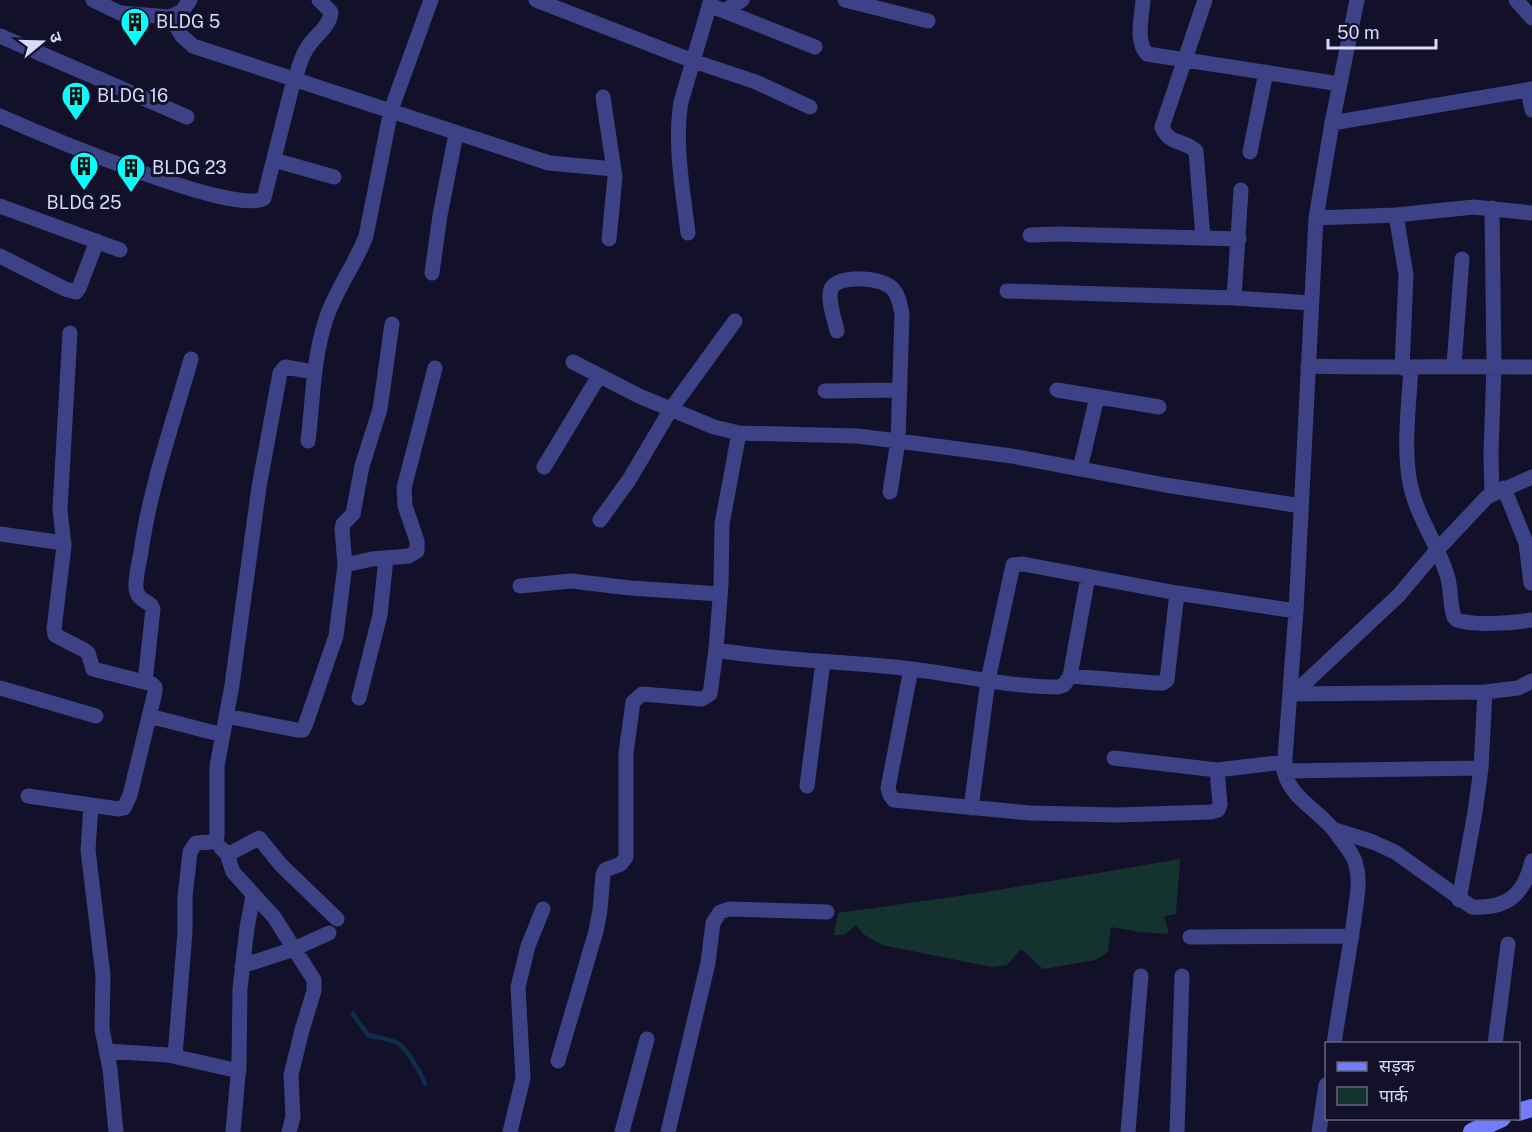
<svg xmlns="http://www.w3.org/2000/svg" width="1532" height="1132" viewBox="0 0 1532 1132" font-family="'Public Sans','Noto Sans Devanagari',sans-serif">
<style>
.green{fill:#14332e}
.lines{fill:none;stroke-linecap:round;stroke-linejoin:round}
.stream{stroke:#102d4e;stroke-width:4.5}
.street{stroke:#3d4287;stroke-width:15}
.secondary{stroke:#727dfc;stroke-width:18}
.labels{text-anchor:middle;stroke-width:6;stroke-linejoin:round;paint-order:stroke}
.poi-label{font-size:18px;fill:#d9d9fe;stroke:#121129;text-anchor:start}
</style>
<rect width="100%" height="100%" fill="#121129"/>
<path class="green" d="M1180 859 1176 914 1164 916 1169 934 1140 932 1111 927 1108 952 1096 960 1043 969 1021 949 1007 965 992 967 882 945 863 934 856 925 844 935H834L838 913 980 893Z"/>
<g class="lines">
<path class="stream" d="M353 1014 368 1035C376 1037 394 1040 399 1044 408 1050 421 1074 425 1084"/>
<path class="street" d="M93 0 120 13 170 17 182 36 193 46 549 163 614 169
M536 0 693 61 756 82 810 107
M845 0 928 21
M1143 0C1142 17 1135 41 1147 54L1340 84
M1516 0 1532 18
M709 5 815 47
M724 11 742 0
M170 17 182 11 190 0
M0 36 187 117
M295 80C298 69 301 57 307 48 315 35 330 27 331 12L319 0
M1528 90 1532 110
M603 97 615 177 609 239
M0 116C36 132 238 218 264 198L294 79
M1332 123 1532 89
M1250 152 1266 72
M274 160 334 177
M0 206 120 250
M1492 208 1494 366 1491 454 1492 493
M1396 215 1406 275 1402 368
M1316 218 1396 215 1474 207 1532 213
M688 233C683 192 674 143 681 102L711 0
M1030 235 1059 234 1239 239
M1203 238 1196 151C1183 139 1170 146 1162 127L1205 0
M0 256 65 289 76 292 79 288 97 241
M432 273 440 215 456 134
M1007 291 1234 298 1311 303
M1234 298 1241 190
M837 331C835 320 827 300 831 289 838 274 881 277 892 288 899 295 900 305 902 314L898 441 890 492
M573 362 639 396 714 427 739 433 857 436 898 441 1012 456 1165 485 1301 506
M1454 365 1462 259
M1308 366C1383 368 1457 366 1532 367
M1411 368C1409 403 1403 448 1410 483 1416 515 1436 541 1446 572 1452 587 1449 602 1454 617L1457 620C1475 626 1512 623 1532 620
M1057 390 1159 407
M825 391 900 390
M308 441C313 400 313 358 326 319 336 289 355 265 366 236L391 110 431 0
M544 467 599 376
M1080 469 1097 397
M1504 488 1526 543 1531 583
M600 520 629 480 671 409 735 321
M0 534 64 543
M345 565 372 559 409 556 417 551V541L405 506 404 488 435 368
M520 586 571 581 630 588 720 594
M716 650C781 661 847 661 912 669 960 675 1009 687 1058 687L1064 685 1070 676 1088 577
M911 669 888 788 890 795 894 800 1030 813 1118 815 1211 812 1218 810 1220 804 1217 770
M1070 676 1156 683H1163L1167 680 1177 593
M145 682 153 609 151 605C144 600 138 599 136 589 135 577 139 564 141 552 150 487 173 423 191 359
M0 688 96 716
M1293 694 1485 692 1518 688 1532 681
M1290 697 1399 595 1436 551 1487 497 1532 477
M359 698 380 615 386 559
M149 716 223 735
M226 716 297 730H303L305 726 336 636 345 565 342 529 343 524 353 514 362 466 380 409 392 324
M1114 758 1217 770 1285 762
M1284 771 1481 768
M807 786 823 662
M28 796 119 809 124 808 130 795 155 692V687L152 684 93 669 88 653 84 650 55 635 54 629 64 546 60 509 70 333
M91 805 88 850 103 975 102 1029 110 1069 116 1132
M971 808 988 680 1013 565 1023 564 1177 593 1296 611
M1335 830 1373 842 1395 852 1472 907C1507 909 1524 895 1532 861
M221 848 225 852 231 853 259 838 281 865 337 919
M227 854 233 872 274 917 314 980V991L302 1030 291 1075 293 1117 289 1132
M1459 900 1475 812 1481 768 1485 692
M1190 937 1352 936
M242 966 294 949 329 933
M1334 1044C1340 1002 1348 961 1354 920 1356 902 1361 883 1356 865 1354 854 1343 843 1337 834 1321 811 1291 800 1284 771L1296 611 1316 218 1332 123 1357 0
M1495 1044 1508 944
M106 1051 168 1055 239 1071
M175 1056 185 932V897L190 852 196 843 212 842 217 837V766L232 685 259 487 280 373 285 367 314 372
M558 1061 596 931 600 910 603 875 605 870 621 864 626 857V753L633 702 642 694 702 699 710 694 716 650 721 585 722 524 739 433
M233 1132 239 1064 240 989 247 928 253 896
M510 1132 523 1078 518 987 528 946 543 909
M622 1132 647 1039
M668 1132 708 963 713 923 720 912 729 909 827 912
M1128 1132 1141 976
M1177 1132 1182 976
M1319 1132 1326 1085"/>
<path class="secondary" d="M1518 1112 1532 1108
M1472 1132 1502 1118"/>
</g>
<defs>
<g id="building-pin" transform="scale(1.5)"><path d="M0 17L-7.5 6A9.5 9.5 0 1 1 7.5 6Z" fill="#09fbfa" stroke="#121129"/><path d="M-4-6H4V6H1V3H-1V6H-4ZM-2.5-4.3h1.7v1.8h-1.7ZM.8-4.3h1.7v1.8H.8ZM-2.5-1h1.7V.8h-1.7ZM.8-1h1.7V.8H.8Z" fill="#111"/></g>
</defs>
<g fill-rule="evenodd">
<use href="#building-pin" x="135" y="22"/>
<use href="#building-pin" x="76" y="96"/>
<use href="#building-pin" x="84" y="166"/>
<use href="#building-pin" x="131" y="168"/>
</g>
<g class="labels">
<g class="poi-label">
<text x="156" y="28">BLDG 5</text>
<text x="97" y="102">BLDG 16</text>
<text x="152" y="174">BLDG 23</text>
<text x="84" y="209" text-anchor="middle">BLDG 25</text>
</g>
</g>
<rect x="1325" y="1042" width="195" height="78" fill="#121129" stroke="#62617e" stroke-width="1.5"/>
<rect x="1337" y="1062" width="30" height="9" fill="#727dfc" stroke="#62617e" stroke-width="1.5"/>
<text x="1379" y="1072" font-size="18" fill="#d9d9fe">सड़क</text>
<rect x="1337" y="1087" width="30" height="18" fill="#14332e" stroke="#62617e" stroke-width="1.5"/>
<text x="1379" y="1102" font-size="18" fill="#d9d9fe">पार्क</text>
<g transform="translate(42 42) rotate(71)" stroke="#121129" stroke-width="4.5" paint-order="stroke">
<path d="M0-4.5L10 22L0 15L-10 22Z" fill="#d9d9fe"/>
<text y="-9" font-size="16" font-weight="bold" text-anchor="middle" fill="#d9d9fe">उ</text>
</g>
<path d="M1328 39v9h108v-9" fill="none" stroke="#d9d9fe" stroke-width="3"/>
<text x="1337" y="39" font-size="18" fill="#d9d9fe" stroke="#121129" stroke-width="4.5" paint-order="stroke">50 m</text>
</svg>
